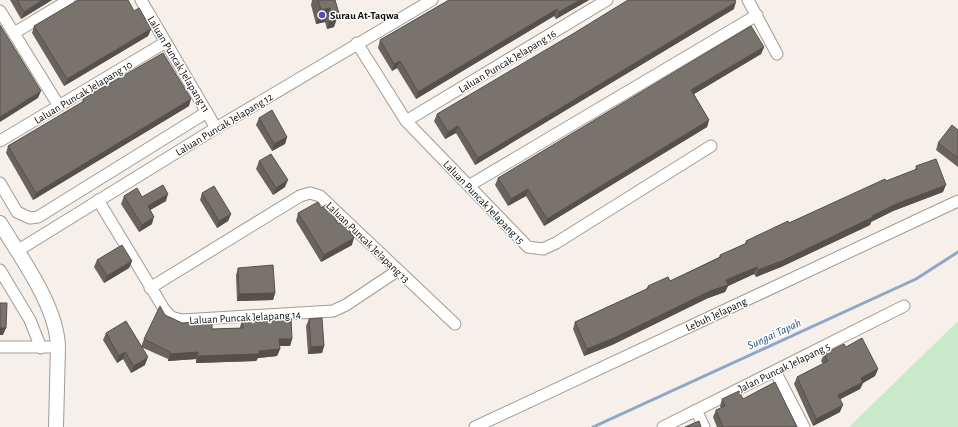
<svg xmlns="http://www.w3.org/2000/svg" width="958" height="427" viewBox="0 0 958 427" font-family="'Alegreya Sans',sans-serif">
<style>
.green{fill:#c8eaca}
.lines{fill:none;stroke-linecap:round;stroke-linejoin:round}
.stream{stroke:#8da7c8;stroke-width:3}
.minor-casing{stroke:#a19a95;stroke-width:13}
.tertiary-casing{stroke:#a19a95;stroke-width:16}
.minor{stroke:#fff;stroke-width:11}
.tertiary{stroke:#fff;stroke-width:14}
.wall{fill:#68635e}
.shaded-wall{fill:#55504c}
.building{fill:#79736d;stroke:#55504c}
.poi-dot{fill:#514dc4;stroke:#fff;stroke-width:1.5}
.labels{text-anchor:middle;stroke-width:3;stroke-linejoin:round;paint-order:stroke}
.poi-label{font-size:11px;font-weight:bold;fill:#0e0c0a;stroke:#fff;text-anchor:start}
.street-label{font-size:11px;fill:#0e0c0a;stroke:#fff}
.water-label{font-size:12px;font-style:italic;fill:#2f5381;stroke:#fff}
</style>
<rect width="100%" height="100%" fill="#f7f0ea"/>
<path class="green" d="M958 321V427H849Z"/>
<g class="lines">
<path class="stream" d="M593 427 916 279 958 252"/>
<g class="minor-casing">
<path id="minor" d="M141 0 216 128
M748 0 777 54
M0 11 59 106
M14 33 69 0
M357 43 406 121 528 247 543 249 556 243 711 146
M406 121 607 0
M0 141 166 42
M0 183 17 212 30 218 38 217 207 112
M470 185 757 15
M98 200 164 309 171 317 182 320 333 311 346 305 397 271
M17 251 216 128 432 0
M0 270 30 320 41 348
M150 288 300 196 310 193 320 196 455 324
M0 347H58
M775 371 804 427
M696 410 704 427
M475 427 958 201
M663 427 904 306"/>
</g>
<g class="tertiary-casing">
<path id="tertiary" d="M0 223C21 258 57 306 58 347L56 427"/>
</g>
<use href="#minor" class="minor"/>
<use href="#tertiary" class="tertiary"/>
</g>
<path class="wall" d="M10 0H52L21 19Z
M312 0H335L334 27 327 29 325 22 316 24 311 5Z
M449 0H589L556 19 554 16 416 99 397 68 392 71 378 48 380 40Z
M734 9 475 165 456 133 445 139 434 121 437 114Z
M134 11 151 29 148 36 64 86 32 33 34 26Z
M764 47 761 54 694 94 709 120 707 127 544 226 526 196 508 206 495 185 498 178Z
M83 99 189 106 33 200 6 153 8 146 82 103Z
M259 118 287 137 285 144 272 151 256 125Z
M958 130V167L936 150 938 143Z
M259 161 285 187 273 195 256 169Z
M916 166 943 192 893 211 871 222 870 225 781 267 756 277 754 274 728 286 725 292 708 298 612 345 584 356 573 329 575 322 646 289 648 286 670 281 719 257 720 255 745 244 746 241 886 181 915 170Z
M202 193 231 214 228 221 217 228 200 200Z
M124 196 142 197 166 201 150 210 152 224 139 232 121 204Z
M321 208 338 224 352 245 321 262 296 221 298 213Z
M97 260 132 261 129 268 104 283 94 267Z
M238 268 275 293 273 300 237 301 236 275Z
M165 315 182 323 212 329 240 328V327L242 320 258 322 292 339 290 346H280V349L277 356 258 358 256 361 196 363V359L168 361V359L141 347 144 339Z
M309 319 324 346 322 353 308 354 306 326Z
M106 333 145 365 131 373 123 359 117 363 103 340Z
M846 347 878 369 875 376 863 383 860 389 840 399V412L813 426 794 384 797 377 823 364 821 361 824 354Z
M722 399H743L797 427H717L713 417 716 410 721 408 720 406Z"/>
<path class="shaded-wall" d="M43 0H52L21 19 24 12Z
M580 0H589L556 19 559 12Z
M736 2 734 9 475 165 478 158Z
M330 8 325 22 316 24 321 10Z
M557 9 554 16 416 99 418 92Z
M339 13 334 27 327 29 331 15Z
M151 29 148 36 64 86 67 79Z
M764 47 761 54 689 97 691 90Z
M400 61 397 68 392 71 394 64Z
M41 91 38 98 0 122V117Z
M191 99 189 106 33 200 36 193Z
M709 120 707 127 544 226 547 219Z
M458 126 456 133 445 139 448 132Z
M287 137 285 144 272 151 274 144Z
M288 180 285 187 273 195 276 188Z
M946 185 943 192 893 211 871 222 870 225 781 267 756 277 758 270 896 204Z
M528 189 526 196 508 206 511 199Z
M168 194 166 201 145 213 148 206Z
M231 214 228 221 217 228 219 221Z
M154 217 152 224 139 232 142 225Z
M354 238 352 245 321 262 324 255Z
M132 261 129 268 104 283 107 276Z
M757 267 754 274 728 286 725 292 708 298 612 345 584 356 587 349 726 280Z
M275 293 273 300 237 301 239 294Z
M0 328H6L3 335H0Z
M279 339H292L290 346H276Z
M324 346 322 353 308 354 311 347Z
M280 349 277 356 258 358 256 361 196 363 198 356Z
M125 352 123 359 117 363 119 356Z
M198 352 196 359 168 361 170 354Z
M148 357 145 365 131 373 134 366Z
M878 369 875 376 863 383 860 389 835 402 838 395 861 378Z
M843 405 840 412 813 426 816 419Z"/>
<path class="building" d="M17 0H43L24 12Z
M78 0H128L134 11 139 8 151 29 67 79 34 26Z
M318 0H335L339 13 331 15 330 8 321 10Z
M449 0H580L559 12 557 9 418 92 400 61 394 64 380 40Z
M628 0H735L736 2 478 158 458 126 448 132 437 114 571 35Z
M0 25 41 91 0 117Z
M751 26 764 47 691 90 709 120 547 219 528 189 511 199 498 178Z
M163 53 191 99 36 193 8 146 84 101 83 99Z
M272 110 287 137 274 144 259 118Z
M952 125 958 130V158L938 143Z
M271 154 288 180 276 188 259 161Z
M936 159 946 185 896 204 872 216 873 217 784 260 758 270 757 267 726 280 728 285 710 291 614 338 587 349 575 322 649 288 648 286 668 277 670 281 721 257 720 255 747 243 746 241 788 221 789 223 885 179 886 181 917 169 916 166Z
M163 185 168 194 148 206 154 217 142 225 124 196 137 188 142 197Z
M214 186 231 214 219 221 202 193Z
M318 202 321 208 327 204 338 224 344 221 354 238 324 255 298 213Z
M122 245 132 261 107 276 97 260Z
M273 265 275 293 239 294 238 268Z
M0 303H7L6 328H0Z
M160 306 165 315 182 323 212 321V329L243 328 242 320 257 319 258 322 291 318 292 339H279L280 349 259 351V354L198 356V352L170 354V352L144 339Z
M322 318 324 346 311 347 309 319Z
M126 321 148 357 134 366 125 352 119 356 106 333Z
M862 338 878 369 861 378 863 382 838 395 843 405 816 419 797 377 828 361 824 354 844 344 846 347Z
M775 382 797 427H723L716 410 725 406 722 399 739 391 743 399Z
M699 421 701 427H685Z"/>
<circle class="poi-dot" cx="322" cy="15" r="4"/>
<g class="labels">
<g class="poi-label">
<text x="330" y="19">Surau At-Taqwa</text>
</g>
<g class="street-label">
<text transform="translate(507 61) rotate(-31)" y="4">Laluan Puncak Jelapang 16</text>
<text transform="translate(179 64) rotate(59)" y="4">Laluan Puncak Jelapang 11</text>
<text transform="translate(83 92) rotate(-31)" y="4">Laluan Puncak Jelapang 10</text>
<text transform="translate(224 124) rotate(-31)" y="4">Laluan Puncak Jelapang 12</text>
<text transform="translate(484 202) rotate(46)" y="4">Laluan Puncak Jelapang 15</text>
<text transform="translate(368 242) rotate(44)" y="4">Laluan Puncak Jelapang 13</text>
<text transform="translate(716 314) rotate(-25)" y="4">Lebuh Jelapang</text>
<text transform="translate(245 317) rotate(-3)" y="4">Laluan Puncak Jelapang 14</text>
<text transform="translate(784 367) rotate(-26)" y="4">Jalan Puncak Jelapang 5</text>
</g>
<g class="water-label">
<text transform="translate(774 334) rotate(-25)" y="4">Sungai Tapah</text>
</g>
</g>
</svg>
